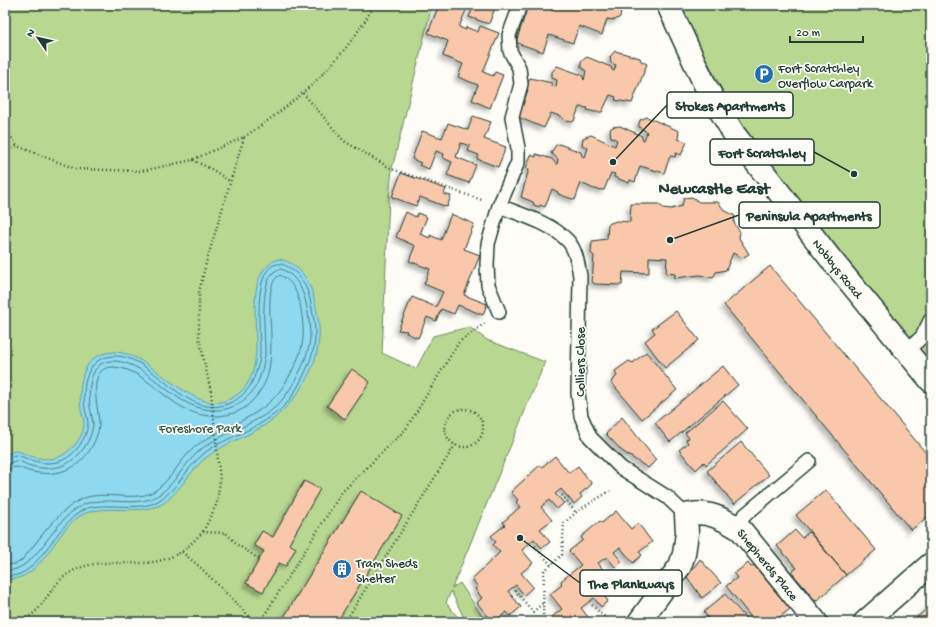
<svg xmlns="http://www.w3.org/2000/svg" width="936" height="627" viewBox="0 0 936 627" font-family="'Gochi Hand',sans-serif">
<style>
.green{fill:#b8d891;stroke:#6c8a62}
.water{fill:#8ed9ef;stroke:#629ba4}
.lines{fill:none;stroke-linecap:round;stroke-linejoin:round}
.shore{stroke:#4b7b7f;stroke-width:1}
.building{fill:#f9c7aa;stroke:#1f3d34;filter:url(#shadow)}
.lane-casing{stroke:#1f3d34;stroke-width:16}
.street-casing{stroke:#1f3d34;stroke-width:25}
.secondary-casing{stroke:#1f3d34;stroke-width:25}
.path{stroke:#1f3d34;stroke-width:2.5;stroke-dasharray:1 3;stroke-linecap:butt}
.lane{stroke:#fdfcf7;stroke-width:13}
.street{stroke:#fdfcf7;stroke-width:22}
.secondary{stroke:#fdfcf7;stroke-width:22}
.labels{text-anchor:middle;stroke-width:3.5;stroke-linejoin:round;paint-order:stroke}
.poi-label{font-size:13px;fill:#1f3d34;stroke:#fdfcf7;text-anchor:start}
.street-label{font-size:13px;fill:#1f3d34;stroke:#fdfcf7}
.park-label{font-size:13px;fill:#3e5c47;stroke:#fdfcf7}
.district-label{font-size:17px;font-weight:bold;fill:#1f3d34;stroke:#fdfcf7}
.leader{fill:none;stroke:#1f3d34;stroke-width:1.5}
.callout-dot{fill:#1f3d34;stroke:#fdfcf7;stroke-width:1.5}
.callout{fill:#fdfcf7;stroke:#1f3d34;stroke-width:1.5}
.callout-label{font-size:14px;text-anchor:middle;font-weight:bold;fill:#1f3d34}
</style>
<defs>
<filter id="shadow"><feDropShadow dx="-3.5" dy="3.5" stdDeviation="2" flood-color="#0004"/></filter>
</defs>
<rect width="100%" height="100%" fill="#fdfcf7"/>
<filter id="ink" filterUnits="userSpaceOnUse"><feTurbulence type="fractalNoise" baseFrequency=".025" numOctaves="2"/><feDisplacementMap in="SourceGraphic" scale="8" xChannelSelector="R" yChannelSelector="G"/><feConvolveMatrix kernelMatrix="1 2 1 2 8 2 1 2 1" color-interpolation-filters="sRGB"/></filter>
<g filter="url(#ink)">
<path class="green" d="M5 5H432L392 169 389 198 382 353 416 369 433 336 469 327 487 340 545 362 452 588 460 583 486 622H466L451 591 446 603 462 622H5Z
M681 5H931V363L762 155 729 103 698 43Z"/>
<path class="water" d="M278 259C298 262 310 280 314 299 317 311 320 325 319 338 317 373 290 411 260 428 243 438 222 445 207 457 191 468 176 499 158 506 135 514 106 505 86 513 54 526 43 584 5 579V456C8 454 13 451 16 451 21 451 26 455 30 456 40 459 54 461 63 455 73 449 84 436 84 424 84 419 82 414 81 409 78 383 82 353 114 352 156 352 196 427 238 394 279 362 230 280 278 259Z"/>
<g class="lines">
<path class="shore" d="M5 459C9 459 12 455 16 455 20 455 24 458 28 459 39 463 52 465 63 460 75 455 87 438 88 424 88 419 86 414 85 409 82 387 85 357 114 356 156 355 186 425 232 402 240 398 245 393 250 386 255 376 259 366 260 355 261 337 250 260 282 264 302 272 309 290 312 309 314 318 315 328 315 337 315 356 299 388 287 403 279 412 268 419 258 425 240 435 217 442 202 455 186 469 177 490 158 501 139 513 101 500 83 510 58 524 41 566 20 574 15 576 10 576 5 576
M5 464C9 464 13 461 16 461 20 460 24 464 28 465 40 469 54 470 66 464 80 457 91 441 93 425 93 420 91 413 90 407 88 389 89 360 114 361 154 363 173 413 219 410 233 409 243 402 252 392 260 381 263 368 265 355 266 338 256 271 281 269 299 276 305 295 308 313 309 320 310 329 310 337 310 355 294 386 282 400 275 409 264 416 254 421 236 431 213 438 198 452 184 464 172 489 155 497 132 508 105 495 83 505 52 518 38 572 5 571
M5 470C9 470 13 467 16 467 20 467 25 470 28 471 41 474 53 475 66 470 83 465 97 443 99 426 100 411 84 366 114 367 153 370 171 419 218 416 229 415 241 412 249 404 257 397 265 385 268 374 271 361 271 348 271 335 271 321 265 281 280 275 296 283 300 300 302 316 305 339 303 350 292 371 273 409 252 415 217 433 210 437 203 441 196 446 180 459 171 481 153 492 132 503 99 488 78 501 54 515 40 539 22 560L16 564 5 565"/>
</g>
<path class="building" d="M439 5H458L467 8 459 27 466 30V27L478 32 480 26 499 33 483 72 493 76 495 72 503 75 490 108 472 100 478 85 458 77 463 64 443 56 448 41 428 33Z
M474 5H496L489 24 469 17Z
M526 5H551V10L553 11 555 5H622L620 17 615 20 607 19 602 35 579 26 573 43 549 35 543 52 517 43V39L526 12 523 11Z
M615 51 640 58 641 61 647 64 632 103 615 100 616 97 610 95 602 112H595L587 110 588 108 579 107 574 121 572 122 566 121 562 117 551 113 544 128 518 117 528 90 525 89 530 78 552 83V86L556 87 557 80 552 78V72L557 66 582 75 584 80 586 71 581 67V61L587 57 611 67 612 70 614 71 616 65 611 63 610 57Z
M473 116 491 122 484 139 506 147 498 167 477 159 479 155 468 151 470 146 461 143 456 157 476 165 469 183 447 175 452 162 443 158 444 154 436 151 429 169 419 165 421 163 412 159 422 131 442 138 448 123 468 130Z
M647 117 679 131 678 139 687 142 681 155 676 153 675 157 670 156 664 173 640 166 635 182 630 180 629 183 614 177 615 174 611 173 604 190 594 189 581 183 575 200 558 194V192L552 189 545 207 540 205 539 207 534 205 533 202 521 197 529 169 526 168 531 155 536 157V154L552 159 557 165 558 159 551 153 556 145 559 144 581 152 582 156 585 157 588 148 582 145 583 138 591 135 615 146 617 140 611 137 610 130 612 127 620 126 642 136V139L644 140 647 132 639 127V124L640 120Z
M401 173 446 189 444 194 451 196 447 207 420 197 416 206 392 197Z
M692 197 699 202H718L724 210 735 216 734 223 740 232 739 238 749 254 742 258 733 253 726 270 716 272 713 278 700 275 675 278V274L666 273 667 258 649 257V273L623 272 622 285 595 284 592 282 594 256 591 253 592 241 607 239 608 224 616 221 630 222 631 204H659L663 208 671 209 682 206 684 198Z
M406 212 416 217 418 213 427 217 420 234 430 238V235L441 240 451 214 474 224 464 249 480 255 464 295 487 304 483 315 458 305 454 314 441 309 436 321 427 317 418 338 406 333 407 331 398 330 412 297 436 307 443 292 424 284 430 269 409 261 415 246 396 237Z
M770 266 931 459V514L911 530 724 305Z
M676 311 699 340 665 368 645 341 655 333 652 329Z
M646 352 677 390 642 419 611 382 617 376 615 371 629 361 633 363Z
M723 366 738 385 670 442 655 423Z
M352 369 370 382 345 419 327 406Z
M723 401 748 429 706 465 704 462 696 470 679 450 688 443 686 440 689 438 685 433Z
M622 417 656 460 648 468 622 451 606 434Z
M741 442 769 475 734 504 707 471Z
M555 456 569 473 578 466 592 484 580 494 582 497 574 504 561 489 555 494 564 503 557 509 549 500 541 507 552 520 540 529 550 542 542 548 534 539 522 550 533 563 521 573 533 587 524 595 516 585 508 591 521 607 510 616 507 612 493 622 477 603 482 598 475 589 478 587 472 579 500 552 493 545 496 542 491 536 505 525 503 522 520 507 516 502 518 500 511 492 540 465 542 467Z
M304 481 320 489 289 544 296 548 286 566 279 563 263 592 246 583 264 551 254 545 262 531 273 537Z
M826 490 876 550 846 575 796 515Z
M361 491 402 516 337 622H281Z
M616 511 631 529 638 523 652 542 639 552 642 555 633 563 620 547 614 552 622 562 615 567 607 557 598 563 609 577 597 586 608 601 601 607 594 598 581 608 592 622H546L562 609 550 594 562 585 561 581 581 565 569 551 583 540 581 537 600 521 602 523Z
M795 530 802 538 809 532 846 575 816 601 791 572 797 568 777 546Z
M700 559 721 583 702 598 687 577Z
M748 563 751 567 754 565 790 609 773 622H755L726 586 737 578 734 574Z
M725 594 749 622H711L704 612Z
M931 605V622H921L917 617Z"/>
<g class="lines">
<g class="lane-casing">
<path id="lane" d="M499 206C522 215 551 223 568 241 576 250 578 264 580 276L578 393 581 416 590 437 621 468 667 497 686 515
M499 312 488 285 487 265 488 244 499 206 518 162V148L512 117 521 84 519 68 510 51 509 35 520 6
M906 351 922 337 931 319
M735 526 746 514 809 461"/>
</g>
<g class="street-casing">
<g id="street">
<path id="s1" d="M639 622 680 566 684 554 687 533 686 515C706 509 724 519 741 530L816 622"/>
<path d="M865 622 931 564"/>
</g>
</g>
<g class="secondary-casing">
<g id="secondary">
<path id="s2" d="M668 5 705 85 734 134 830 258 931 381"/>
</g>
</g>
<path class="path" d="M303 93 344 141 392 169 482 200
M5 128 17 146 76 169 142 171 192 160 244 137 206 263 199 292V338L211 392 220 480 217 503 203 532
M244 137C296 103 344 61 374 5
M5 152 17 146
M193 160 213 170 231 182
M445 428a19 19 0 1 1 38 0a19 19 0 1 1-38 0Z
M562 495 576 513
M535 546 551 565
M182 552 200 567 255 622
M515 590 533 612 543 603
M592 605 610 622
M543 615 544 571 562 555 564 523 579 510 610 491
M19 622C25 619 33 615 37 610 50 595 56 578 77 569 111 554 144 574 181 552 189 547 196 538 203 532L226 533 238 545 259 559
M260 622 342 492 406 429 459 342 485 323
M345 622 455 445"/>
<use href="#lane" class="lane"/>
<use href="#street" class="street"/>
<use href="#secondary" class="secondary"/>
</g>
</g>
<defs>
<g id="parking-disc" transform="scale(1)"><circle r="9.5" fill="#1f6fb2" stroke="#fdfcf7"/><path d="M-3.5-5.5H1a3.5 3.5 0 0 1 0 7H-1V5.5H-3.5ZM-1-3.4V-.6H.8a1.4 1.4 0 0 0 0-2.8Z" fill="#fff"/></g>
<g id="building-disc" transform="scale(1)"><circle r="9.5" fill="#1f6fb2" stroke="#fdfcf7"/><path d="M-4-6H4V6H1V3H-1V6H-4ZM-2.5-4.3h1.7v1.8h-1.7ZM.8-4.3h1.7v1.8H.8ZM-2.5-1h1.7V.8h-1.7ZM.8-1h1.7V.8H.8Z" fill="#fff"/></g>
</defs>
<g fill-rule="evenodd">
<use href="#parking-disc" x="764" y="74"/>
<use href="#building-disc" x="342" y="569"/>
</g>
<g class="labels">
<g class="poi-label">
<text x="778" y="72">Fort Scratchley<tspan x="778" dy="15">Overflow Carpark</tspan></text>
<text x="356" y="567">Tram Sheds<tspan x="356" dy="15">Shelter</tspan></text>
</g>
<g class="street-label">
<text dy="5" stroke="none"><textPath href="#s2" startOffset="315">Nobbys Road</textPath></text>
<text transform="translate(579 362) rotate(-90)" y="5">Colliers Close</text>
<text dy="5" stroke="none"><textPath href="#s1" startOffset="224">Shepherds Place</textPath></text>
</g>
<g class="park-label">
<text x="200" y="432">Foreshore Park</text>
</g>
<g class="district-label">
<text x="714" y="193">Newcastle East</text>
</g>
</g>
<path class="leader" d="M613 162L667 105M854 174L814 152M670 240L739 215M520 538L580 583"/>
<g class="callout-dot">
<circle cx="613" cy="162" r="4"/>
<circle cx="854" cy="174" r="4"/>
<circle cx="670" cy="240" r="4"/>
<circle cx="520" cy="538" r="4"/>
</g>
<g class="callout">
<rect x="667" y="92" width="126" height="26" rx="4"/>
<rect x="710" y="139" width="104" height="26" rx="4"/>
<rect x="739" y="202" width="141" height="26" rx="4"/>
<rect x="580" y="570" width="102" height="26" rx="4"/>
</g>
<g class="callout-label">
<text x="730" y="110">Stokes Apartments</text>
<text x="762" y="157">Fort Scratchley</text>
<text x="809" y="220">Peninsula Apartments</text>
<text x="631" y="588">The Plankways</text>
</g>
<rect width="936" height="627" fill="none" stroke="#fdfcf7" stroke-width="20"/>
<rect x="10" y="10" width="916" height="607" fill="none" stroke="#1f3d34" stroke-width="1.5" filter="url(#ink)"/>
<g transform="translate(38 38) rotate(304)" stroke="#fdfcf7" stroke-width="3" paint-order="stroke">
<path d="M0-3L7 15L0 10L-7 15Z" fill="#1f3d34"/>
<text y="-6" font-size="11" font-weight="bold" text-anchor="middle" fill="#1f3d34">N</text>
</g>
<path d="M790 36v6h73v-6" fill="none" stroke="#1f3d34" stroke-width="2"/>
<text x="796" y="36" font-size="12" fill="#1f3d34" stroke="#fdfcf7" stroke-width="3" paint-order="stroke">20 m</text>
</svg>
